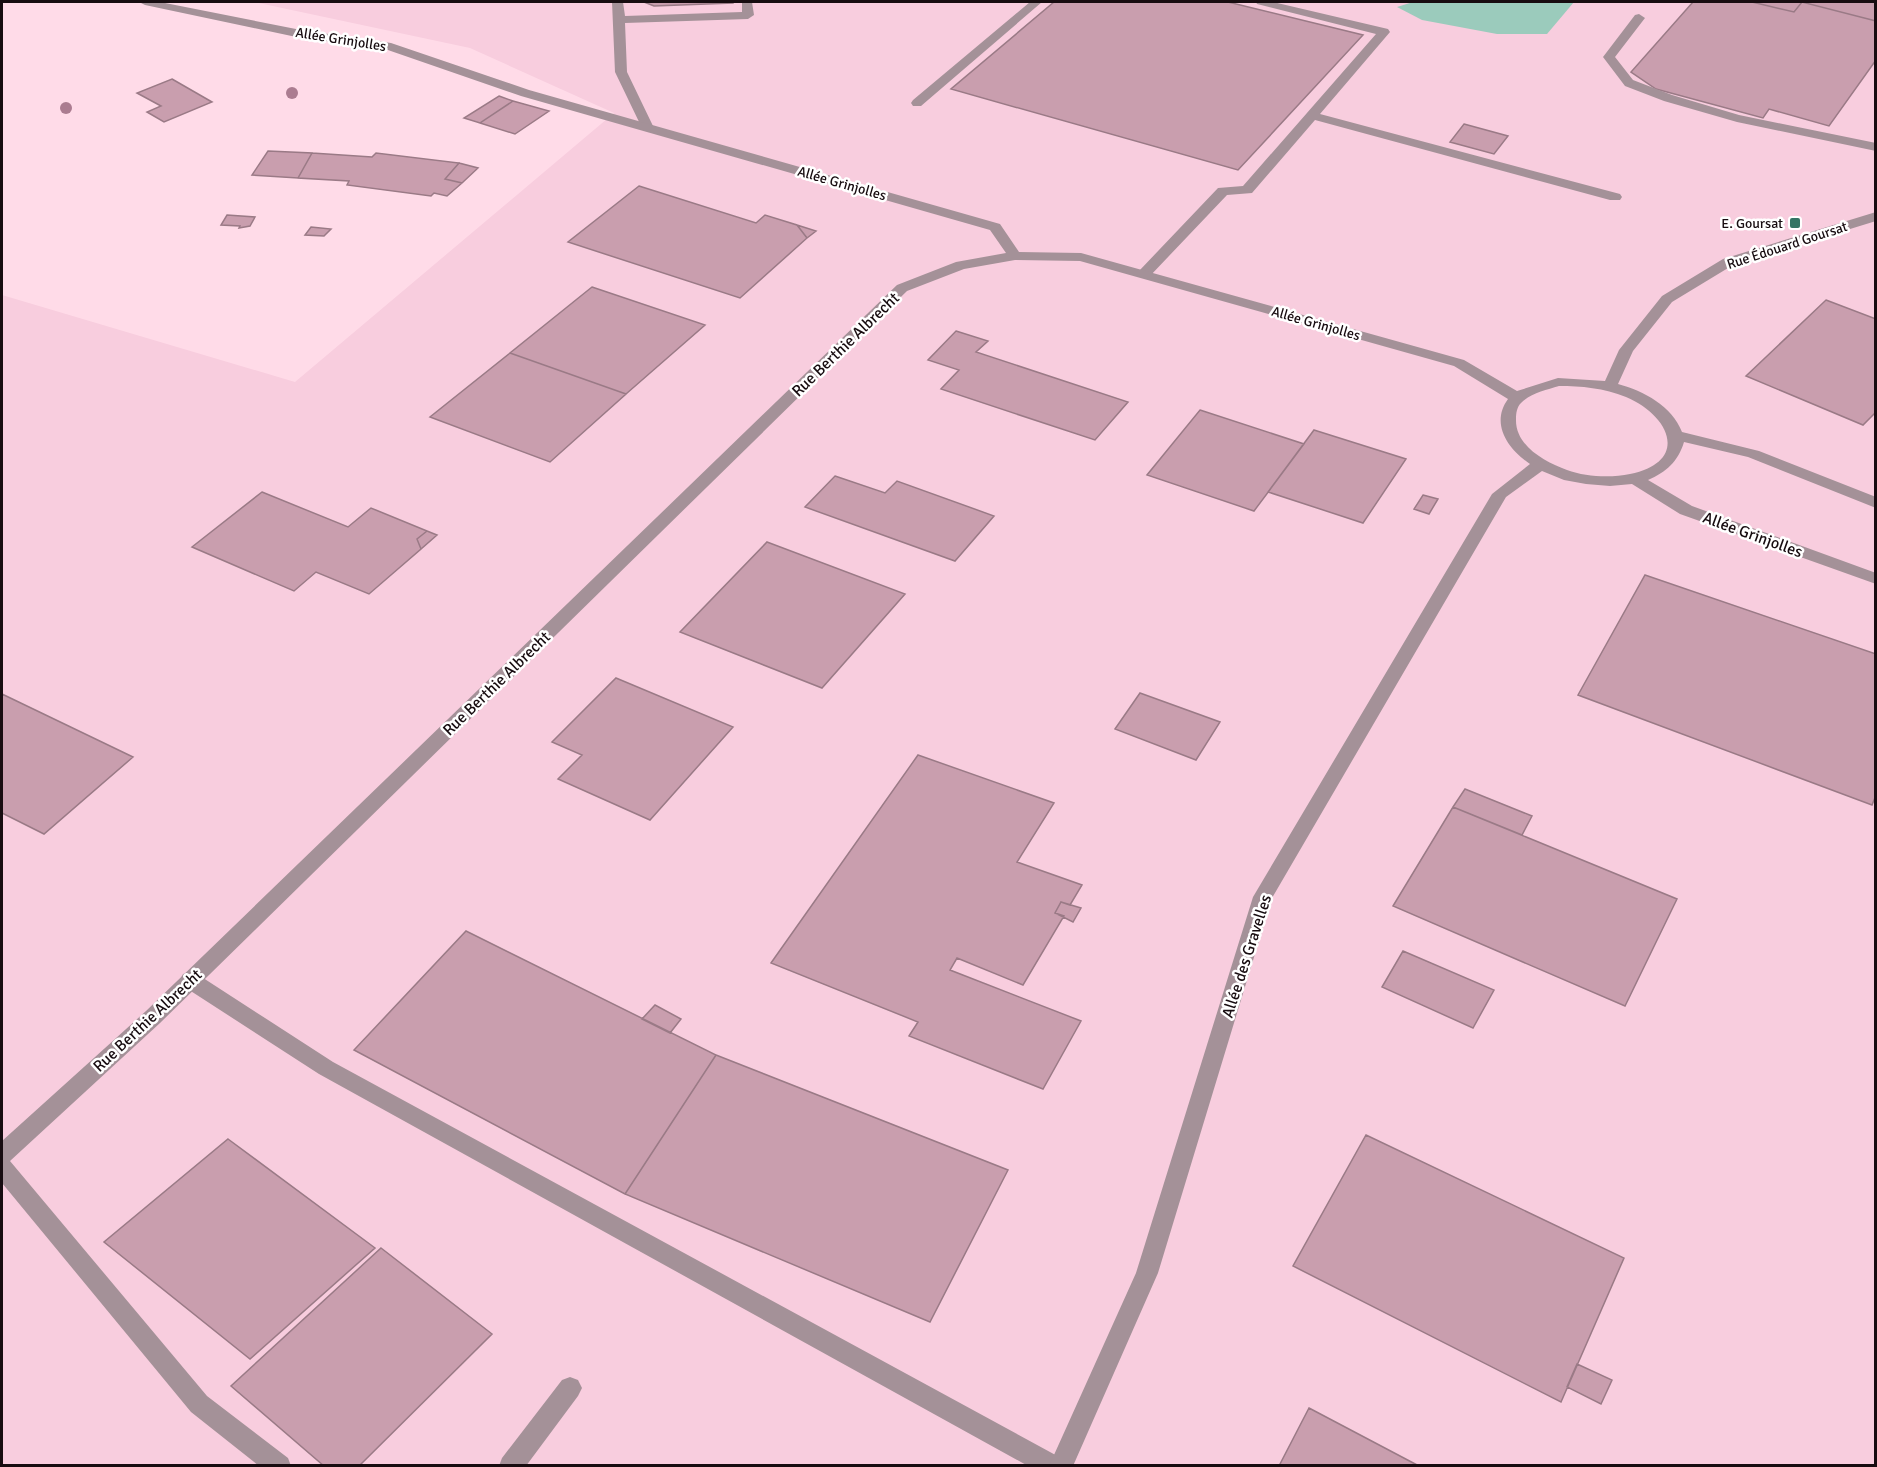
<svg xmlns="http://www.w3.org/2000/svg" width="1877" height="1467" viewBox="0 0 1877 1467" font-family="Signika,sans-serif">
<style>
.built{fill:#f8cdde}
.water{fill:#9bcbbc}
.building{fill:#c99eae;stroke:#9a7a86;stroke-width:1.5}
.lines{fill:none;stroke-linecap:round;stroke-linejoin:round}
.lane{fill:#a49198;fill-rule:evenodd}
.street{fill:#a49198;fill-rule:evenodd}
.tree{fill:#ab7c90}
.poi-dot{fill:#337463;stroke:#fff;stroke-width:2}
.labels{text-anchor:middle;stroke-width:5;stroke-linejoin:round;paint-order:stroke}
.far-street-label{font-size:14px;fill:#170c10;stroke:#fff}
.far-poi-label{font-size:14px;fill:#170c10;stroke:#fff;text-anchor:end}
.street-label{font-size:16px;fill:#170c10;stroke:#fff}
</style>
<rect width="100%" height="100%" fill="#ffdbe8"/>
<path class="built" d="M254 2H1875V1465H2V295L295 382 614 113 470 48Z"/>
<path class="water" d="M1413 2H1574L1547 34H1497L1422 20 1397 7Z"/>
<path class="building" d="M644 2H733V3L654 6Z
M1054 2H1228L1363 35 1238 170 951 89Z
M1693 2H1752L1794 12 1802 2 1876 21V60L1829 126 1769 109 1763 118 1656 89 1631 72Z
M1752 2H1876V21L1802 2 1794 12Z
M172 79 212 102 164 122 147 112 161 106 137 93Z
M499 96 513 101 480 123 464 118Z
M513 101 549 111 515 134 480 123Z
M1464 124 1508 136 1494 154 1450 142Z
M268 151 312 153 298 178 252 175Z
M312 153 372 157 376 153 459 163 445 179 462 183 447 196 434 193 431 196 347 185 349 181 298 178Z
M459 163 478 168 462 183 445 179Z
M639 186 756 223 765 215 797 225 807 238 740 298 568 242Z
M227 215 255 217 250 226 239 228 240 226 221 225Z
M797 225 816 231 807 238Z
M311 227 331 229 324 236 305 235Z
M592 287 705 325 626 394 510 353Z
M1826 300 1876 319V412L1863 425 1746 376Z
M956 331 988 341 976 352 1128 402 1095 440 941 389 959 370 928 360Z
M510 353 626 394 550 462 430 417Z
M1200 410 1304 444 1254 511 1147 475Z
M1314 430 1406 459 1363 523 1268 492Z
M835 476 885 493 897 481 994 516 955 561 805 507Z
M262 492 348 527 371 508 427 531 417 539 421 549 369 594 316 572 294 591 192 547Z
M1423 495 1438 499 1429 514 1414 509Z
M427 531 437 535 421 549 417 539Z
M767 542 905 594 822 688 680 632Z
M1645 575 1876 654V795L1872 805 1578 695Z
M616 678 733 727 650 820 558 779 582 755 552 742Z
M1140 693 1220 722 1196 760 1115 729Z
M2 694 133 757 44 834 2 813Z
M918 755 1054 803 1017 862 1082 885 1070 905 1061 902 1055 913 1064 916 1023 985 957 958 950 970 1081 1021 1043 1089 909 1036 918 1022 771 963Z
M1465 789 1532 816 1522 835 1453 807Z
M1453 807 1677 899 1625 1006 1393 906Z
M1061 902 1081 908 1073 922 1055 913Z
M466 931 716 1055 625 1194 354 1050Z
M1403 951 1494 990 1473 1028 1382 987Z
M655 1005 681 1019 670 1033 642 1019Z
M716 1055 1008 1170 930 1322 625 1194Z
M1366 1135 1624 1258 1561 1402 1293 1266Z
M228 1139 375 1248 250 1359 104 1242Z
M381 1248 492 1334 359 1466H324L231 1386Z
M1577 1364 1612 1380 1601 1404 1567 1387Z
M1309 1408 1419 1466H1279Z"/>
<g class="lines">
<path class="lane" d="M612 2H623L625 16 742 12V2H752L754 15 748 19 625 23 627 72 653 126 647 130 641 126 615 72Z
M1030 2H1042L921 106H913L911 103 913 100Z
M1256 2H1273L1388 29 1390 32 1320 114 1620 194 1622 197 1620 200H1610L1315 120 1252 193 1227 195 1149 277H1139L1137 274 1139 271 1218 188 1243 186 1376 34 1257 4Z
M1639 14 1645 18 1615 57 1633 80 1672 95 1739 115 1876 143V151L1737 122 1664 101 1625 86 1603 57 1635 15Z
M190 972 197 974 333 1062 1061 1458 1064 1466H1028L319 1074 183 986 180 980 183 974Z
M2 1159 10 1161 207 1396 288 1458 291 1466H259L191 1412 2 1183Z
M570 1377 578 1380 582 1388 578 1396 526 1466H499L502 1458 562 1380Z"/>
<path class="street" d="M139 2H160L301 30 391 43 529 90 1000 224 1019 252 1081 253 1464 360 1517 391 1558 378 1605 381 1619 350 1662 296 1723 259 1876 212V221L1733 265 1672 302 1633 351 1618 384C1644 391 1672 406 1682 432L1759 451 1876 497V508L1748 457 1684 442C1678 462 1666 472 1648 480L1692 506 1876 573V584L1680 514 1632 484 1610 486 1586 484 1564 480 1542 471 1506 497 1272 898 1158 1273 1073 1466H1049L1136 1273 1253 897 1492 494 1530 464C1508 449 1490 424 1508 399L1454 366 1080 261 1015 260 964 269 907 291 160 1023 10 1161 2 1163V1141L146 1011 897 285 956 262 1006 253 990 230 521 96 385 49 301 38 145 5ZM1559 386C1581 386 1604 388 1626 397 1669 415 1691 461 1630 474 1611 478 1586 477 1567 470 1545 462 1515 446 1516 419 1516 413 1517 407 1521 403 1531 393 1546 390 1559 386Z"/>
</g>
<g class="tree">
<circle cx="292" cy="93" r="6"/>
<circle cx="66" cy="108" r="6"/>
</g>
<rect class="poi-dot" x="1789" y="217" width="12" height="12" rx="3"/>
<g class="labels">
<g class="far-street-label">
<text transform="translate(341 39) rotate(9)" y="5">Allée Grinjolles</text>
<text transform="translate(842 183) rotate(16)" y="5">Allée Grinjolles</text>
<text transform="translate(1787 245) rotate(-18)" y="5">Rue Édouard Goursat</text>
<text transform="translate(1316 323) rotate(16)" y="5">Allée Grinjolles</text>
</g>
<g class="far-poi-label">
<text x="1783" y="228">E. Goursat</text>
</g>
<g class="street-label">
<text transform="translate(845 344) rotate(-44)" y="6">Rue Berthie Albrecht</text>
<text transform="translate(1753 534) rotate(20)" y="6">Allée Grinjolles</text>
<text transform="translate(496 683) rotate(-44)" y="6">Rue Berthie Albrecht</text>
<text transform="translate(1246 956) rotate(-72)" y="6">Allée des Gravelles</text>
<text transform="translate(147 1020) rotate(-43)" y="6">Rue Berthie Albrecht</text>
</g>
</g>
<rect width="1877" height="1467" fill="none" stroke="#170c10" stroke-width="6"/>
</svg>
